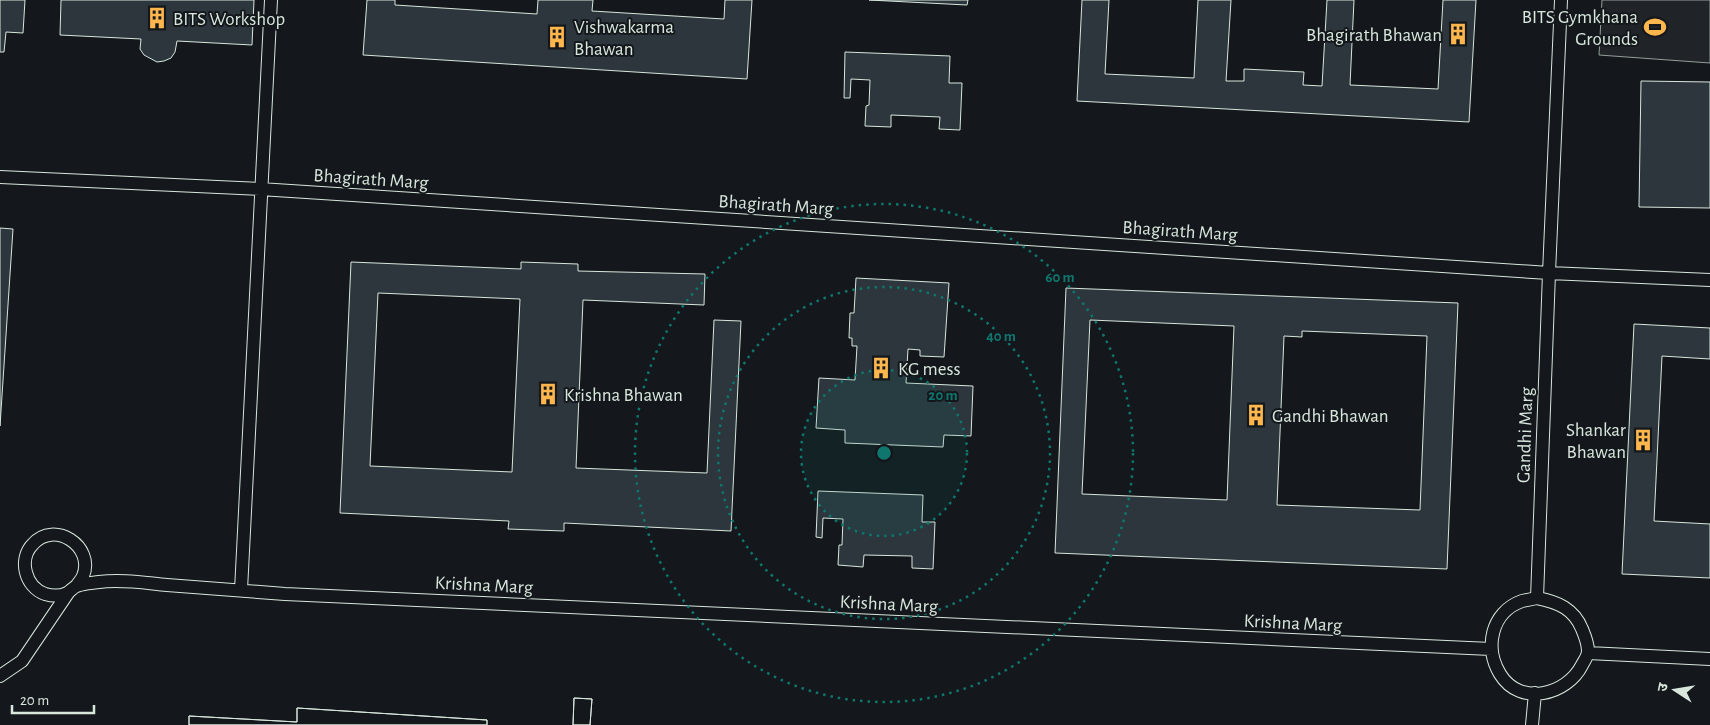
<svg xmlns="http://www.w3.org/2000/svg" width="1710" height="725" viewBox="0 0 1710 725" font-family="'Alegreya Sans','Noto Sans Devanagari',sans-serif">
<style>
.green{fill:#202428;stroke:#939e99}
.building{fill:#2c363c;stroke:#d8e6dc;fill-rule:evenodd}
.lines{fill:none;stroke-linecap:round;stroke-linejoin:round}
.service-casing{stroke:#d8e6dc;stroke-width:14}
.service{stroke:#14181c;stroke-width:12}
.ring{fill:none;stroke:#0f766e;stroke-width:2.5;stroke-dasharray:2.5 5}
.labels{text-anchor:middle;stroke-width:4;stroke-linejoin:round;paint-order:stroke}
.poi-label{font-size:19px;fill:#d8e6dc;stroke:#14181c;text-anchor:start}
.street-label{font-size:19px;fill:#d8e6dc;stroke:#14181c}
.centre{fill:#0f766e;stroke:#14181c;stroke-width:2.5}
.ring-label{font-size:15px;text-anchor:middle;font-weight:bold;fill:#0f766e;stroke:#14181c;stroke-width:4;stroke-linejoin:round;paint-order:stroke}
</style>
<rect width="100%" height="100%" fill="#14181c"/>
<path class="green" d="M1602 0H1710V63L1599 55Z"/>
<path class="building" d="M0 0H25L23 33 6 32 4 52H0Z
M61 0H254L252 45 177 41 175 52 171 58 164 61 157 62 144 55 140 49 141 39 60 35Z
M367 0H395V5L537 14 538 0H593L592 11 724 19 725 0H752L747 79 363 55Z
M869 0H968L967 5Z
M1082 0H1109L1105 74 1194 78 1198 0H1231L1226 81H1244V69L1304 72 1303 85 1322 86 1327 0H1354L1350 85 1438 89 1443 0H1476L1469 122 1077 101Z
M845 52 950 56 949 83H962L960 130 939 129 940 117 891 115V127L865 126 866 106 869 105 870 80 851 79 850 98H844Z
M1641 81 1710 82V208L1639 207Z
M0 228 13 229 0 426Z
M351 262 521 269V262L578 264V271L705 274 704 305 583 300 576 468 707 473 714 320 741 321 731 531 564 523V531L508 529 509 521 340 513ZM378 293 520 299 512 472 370 466Z
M856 278 949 283 944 357 920 356V350L908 349 906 383 973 386 971 436 944 435 943 447 845 443V430L816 428 819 378 855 380 857 346H852V338H849L850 313H854Z
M1066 288 1458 303 1447 569 1055 553ZM1090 320 1234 326 1227 500 1082 494ZM1302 331 1427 336 1420 510 1277 505 1284 336 1302 337Z
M1634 324 1710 328V359L1662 356 1654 521 1710 524V578L1622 574Z
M818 491 923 495 922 522H935L933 569 912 568V556L864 555 863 567 838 565 839 545H842L843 519 823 518 822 538 816 537Z
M574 698 592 699 590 725H573Z
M574 698 592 699 590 725H573Z
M297 708 487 720V725H189V716L297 722Z
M297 708 487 720V725H189V716L297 722Z"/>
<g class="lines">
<g class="service-casing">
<path id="service" d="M0 177 260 189 1549 273 1710 280
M77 585C79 582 82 579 83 576 95 546 54 520 33 544 18 559 25 587 45 594 52 596 61 596 67 593 71 591 73 587 77 586 83 583 92 583 99 582 122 579 145 583 167 585 207 588 246 591 285 594L1491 649
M241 590 271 0
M1537 598 1549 273 1561 0
M1537 598C1558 602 1574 609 1582 629 1585 636 1588 644 1588 651 1588 656 1584 661 1582 665 1567 695 1520 707 1500 674 1484 648 1491 612 1522 601 1527 600 1532 599 1537 598Z
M1588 653 1710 659
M0 676 22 661 68 593
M1532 725 1535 693"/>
</g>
<use href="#service" class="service"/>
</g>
<circle cx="884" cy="453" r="83" fill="#0f766e" fill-opacity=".12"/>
<g class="ring">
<circle cx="884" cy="453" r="83"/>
<circle cx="884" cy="453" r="166"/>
<circle cx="884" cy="453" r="249"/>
</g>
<defs>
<g id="building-bare" transform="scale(1.725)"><path d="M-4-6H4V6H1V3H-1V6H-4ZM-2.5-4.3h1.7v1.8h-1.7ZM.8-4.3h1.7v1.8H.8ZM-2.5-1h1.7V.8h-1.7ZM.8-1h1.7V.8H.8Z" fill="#ffb74d" stroke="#14181c" stroke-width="2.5" paint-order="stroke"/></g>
<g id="stadium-bare" transform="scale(1.725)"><path d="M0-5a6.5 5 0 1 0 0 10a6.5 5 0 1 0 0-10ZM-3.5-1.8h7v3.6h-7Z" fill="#ffb74d" stroke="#14181c" stroke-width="2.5" paint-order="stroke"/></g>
</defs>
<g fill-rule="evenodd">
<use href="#building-bare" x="157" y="18"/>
<use href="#stadium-bare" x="1655" y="27"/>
<use href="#building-bare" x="1458" y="34"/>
<use href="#building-bare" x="557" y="37"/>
<use href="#building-bare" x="881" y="368"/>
<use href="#building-bare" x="548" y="394"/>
<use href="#building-bare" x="1256" y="415"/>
<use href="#building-bare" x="1643" y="440"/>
</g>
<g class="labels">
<g class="poi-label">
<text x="1638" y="23" text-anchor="end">BITS Gymkhana<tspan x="1638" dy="22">Grounds</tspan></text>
<text x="173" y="25">BITS Workshop</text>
<text x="574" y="33">Vishwakarma<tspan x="574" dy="22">Bhawan</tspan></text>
<text x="1442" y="41" text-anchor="end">Bhagirath Bhawan</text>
<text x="898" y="375">KG mess</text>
<text x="564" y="401">Krishna Bhawan</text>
<text x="1272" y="422">Gandhi Bhawan</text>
<text x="1626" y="436" text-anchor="end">Shankar<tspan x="1626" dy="22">Bhawan</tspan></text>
</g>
<g class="street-label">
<text transform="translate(371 178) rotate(4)" y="7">Bhagirath Marg</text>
<text transform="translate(776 204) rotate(4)" y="7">Bhagirath Marg</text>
<text transform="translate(1180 230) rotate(4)" y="7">Bhagirath Marg</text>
<text transform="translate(1524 435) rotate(-88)" y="7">Gandhi Marg</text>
<text transform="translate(484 584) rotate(3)" y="7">Krishna Marg</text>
<text transform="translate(889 603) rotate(3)" y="7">Krishna Marg</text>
<text transform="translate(1293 622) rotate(3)" y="7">Krishna Marg</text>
</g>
</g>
<circle cx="884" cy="453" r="8" class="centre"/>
<g class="ring-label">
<text x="1060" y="282">60 m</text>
<text x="1001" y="341">40 m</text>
<text x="943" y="400">20 m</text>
</g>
<g transform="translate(1675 690) rotate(282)" stroke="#14181c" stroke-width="4" paint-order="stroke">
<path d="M0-4L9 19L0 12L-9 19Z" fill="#d8e6dc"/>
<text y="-8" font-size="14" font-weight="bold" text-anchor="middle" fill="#d8e6dc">उ</text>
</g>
<path d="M12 705v8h82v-8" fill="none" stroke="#d8e6dc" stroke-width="2.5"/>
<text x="20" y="705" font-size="15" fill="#d8e6dc" stroke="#14181c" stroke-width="4" paint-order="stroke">20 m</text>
</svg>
